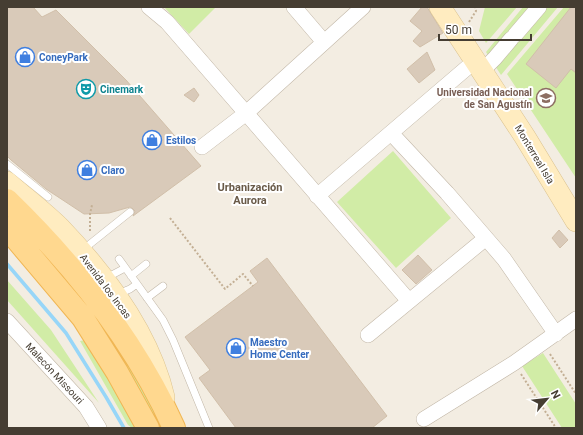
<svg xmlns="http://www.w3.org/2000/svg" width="583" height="435" viewBox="0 0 583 435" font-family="Roboto,sans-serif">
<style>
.green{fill:#d1eca6}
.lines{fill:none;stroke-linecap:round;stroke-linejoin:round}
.stream{stroke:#97d6f8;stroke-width:3.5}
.building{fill:#d9cab9;stroke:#d1bfa9}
.lane-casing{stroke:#c2b7a7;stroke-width:8}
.street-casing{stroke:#c2b7a7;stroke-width:16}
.secondary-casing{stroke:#dbc28e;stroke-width:22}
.primary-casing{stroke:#f0b654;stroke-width:24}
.path{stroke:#c3af94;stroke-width:2;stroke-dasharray:2 2;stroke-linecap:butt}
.lane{stroke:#fff;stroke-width:7}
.street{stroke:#fff;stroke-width:15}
.secondary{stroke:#ffecc0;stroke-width:21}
.primary{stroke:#ffd88f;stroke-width:22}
.labels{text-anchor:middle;stroke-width:4;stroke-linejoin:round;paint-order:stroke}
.shop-label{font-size:10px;font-weight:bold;fill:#366cbe;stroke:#fff;text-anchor:start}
.culture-label{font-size:10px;font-weight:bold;fill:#0d838f;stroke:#fff;text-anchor:start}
.education-label{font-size:10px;font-weight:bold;fill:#785e54;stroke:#fff;text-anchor:end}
.street-label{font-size:10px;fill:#453d32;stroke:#fff}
.neighbourhood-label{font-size:11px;font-weight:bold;fill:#695a48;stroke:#fff}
</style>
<rect width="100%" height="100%" fill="#f3ede2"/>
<path class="green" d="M164 7H216L189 34Z
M485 7H517L486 43 479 31Z
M523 7H558L501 75 486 52Z
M564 7H576V178L507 74Z
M393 151 451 218 396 268 337 202Z
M7 280 51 330 99 403 7 300Z
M102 323 132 366 164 428H157L98 326Z
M85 340 138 428H132L128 425 80 341Z
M543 353 576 404V428H562L522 366Z"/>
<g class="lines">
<path class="stream" d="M7 264 66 333 106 397 124 428"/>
</g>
<path class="building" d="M7 7H33L42 17 56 10 126 80 201 166 133 216 135 211 132 208 130 207 109 213 84 214 46 189 11 160 7 156Z
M422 7H427L443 33 420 47 413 41 422 31 410 21Z
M571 7H576V73L571 69 556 88 526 64Z
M427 52 435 70 419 83 407 69Z
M194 88 199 95 194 102 184 95Z
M559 230 568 240 560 248 552 238Z
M418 255 432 270 416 284 402 270Z
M267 258 387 416 372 428H236L199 378 210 370 185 337 258 282 250 271Z"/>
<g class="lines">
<g class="lane-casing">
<path id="lane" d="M7 164 48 197
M83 252 90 244 130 212
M119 259 163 320 173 340 209 428
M131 276 146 264
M106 278 125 268
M118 294 130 289 137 284
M147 298 163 286"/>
</g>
<g class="street-casing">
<path id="street" d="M149 7 167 22 409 301
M294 7 324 42
M515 35 539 7
M483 70 495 58 511 39
M391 133 447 193 504 259 556 334
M202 147 245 114 363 7
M317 196 476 60
M7 321 86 407 99 428
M368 335 486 238
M424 419 514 363 576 319"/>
</g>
<g class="secondary-casing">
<path id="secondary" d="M440 7 525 137 576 221
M7 182C24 197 45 213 60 228 105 275 149 333 164 397"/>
</g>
<g class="primary-casing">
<path id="primary" d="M7 200C75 266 135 341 174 428
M7 228 83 318 117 372 148 428"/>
</g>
<path class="path" d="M469 22 476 11 475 7
M170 218 225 289 243 274 253 286
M90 231V214L92 205
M550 354 576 394
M521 374 556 428"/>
<use href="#lane" class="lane"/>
<use href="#street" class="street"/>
<use href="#secondary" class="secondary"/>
<use href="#primary" class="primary"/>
</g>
<defs>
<g id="shop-ring" transform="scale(1)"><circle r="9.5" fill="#fff" stroke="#3f7fe0" stroke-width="1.5"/><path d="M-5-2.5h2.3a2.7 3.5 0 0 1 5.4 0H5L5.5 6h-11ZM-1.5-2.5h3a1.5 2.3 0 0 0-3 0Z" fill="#3f7fe0"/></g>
<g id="theatre-ring" transform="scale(1)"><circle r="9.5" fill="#fff" stroke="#0f9aa8" stroke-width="1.5"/><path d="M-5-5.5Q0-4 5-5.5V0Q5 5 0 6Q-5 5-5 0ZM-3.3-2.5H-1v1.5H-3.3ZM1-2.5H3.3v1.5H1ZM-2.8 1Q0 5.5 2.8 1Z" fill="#0f9aa8"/></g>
<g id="university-ring" transform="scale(1)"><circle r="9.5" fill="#fff" stroke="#8d6e63" stroke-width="1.5"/><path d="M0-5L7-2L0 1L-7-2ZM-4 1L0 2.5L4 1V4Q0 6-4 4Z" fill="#8d6e63"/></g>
</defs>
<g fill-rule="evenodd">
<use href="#shop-ring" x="25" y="57"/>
<use href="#theatre-ring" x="86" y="89"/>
<use href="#university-ring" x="546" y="98"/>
<use href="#shop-ring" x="152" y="140"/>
<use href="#shop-ring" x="87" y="170"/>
<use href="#shop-ring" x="236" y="348"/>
</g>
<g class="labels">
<g class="shop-label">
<text x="39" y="61">ConeyPark</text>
<text x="166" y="144">Estilos</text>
<text x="101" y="174">Claro</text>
<text x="250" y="346">Maestro<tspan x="250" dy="12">Home Center</tspan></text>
</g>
<g class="culture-label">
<text x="100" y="93">Cinemark</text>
</g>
<g class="education-label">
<text x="532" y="96">Universidad Nacional<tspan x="532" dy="12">de San Agustín</tspan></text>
</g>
<g class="street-label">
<text transform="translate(535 154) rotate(59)" y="4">Monterreal Isla</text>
<text transform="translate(106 286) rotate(53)" y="4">Avenida los Incas</text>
<text transform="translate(55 373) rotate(47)" y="4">Malecón Missouri</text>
</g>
<g class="neighbourhood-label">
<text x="250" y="191">Urbanización<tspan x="250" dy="13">Aurora</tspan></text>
</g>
</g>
<rect width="583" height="435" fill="none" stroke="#453d32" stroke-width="16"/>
<g transform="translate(547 399) rotate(62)" stroke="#ffffff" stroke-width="3" paint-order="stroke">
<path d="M0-3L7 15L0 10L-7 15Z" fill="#453d32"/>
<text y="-6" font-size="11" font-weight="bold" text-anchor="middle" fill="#453d32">N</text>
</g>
<path d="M439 34v6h92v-6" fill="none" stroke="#453d32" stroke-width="2"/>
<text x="445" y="34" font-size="12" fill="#453d32" stroke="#ffffff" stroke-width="3" paint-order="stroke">50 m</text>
</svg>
